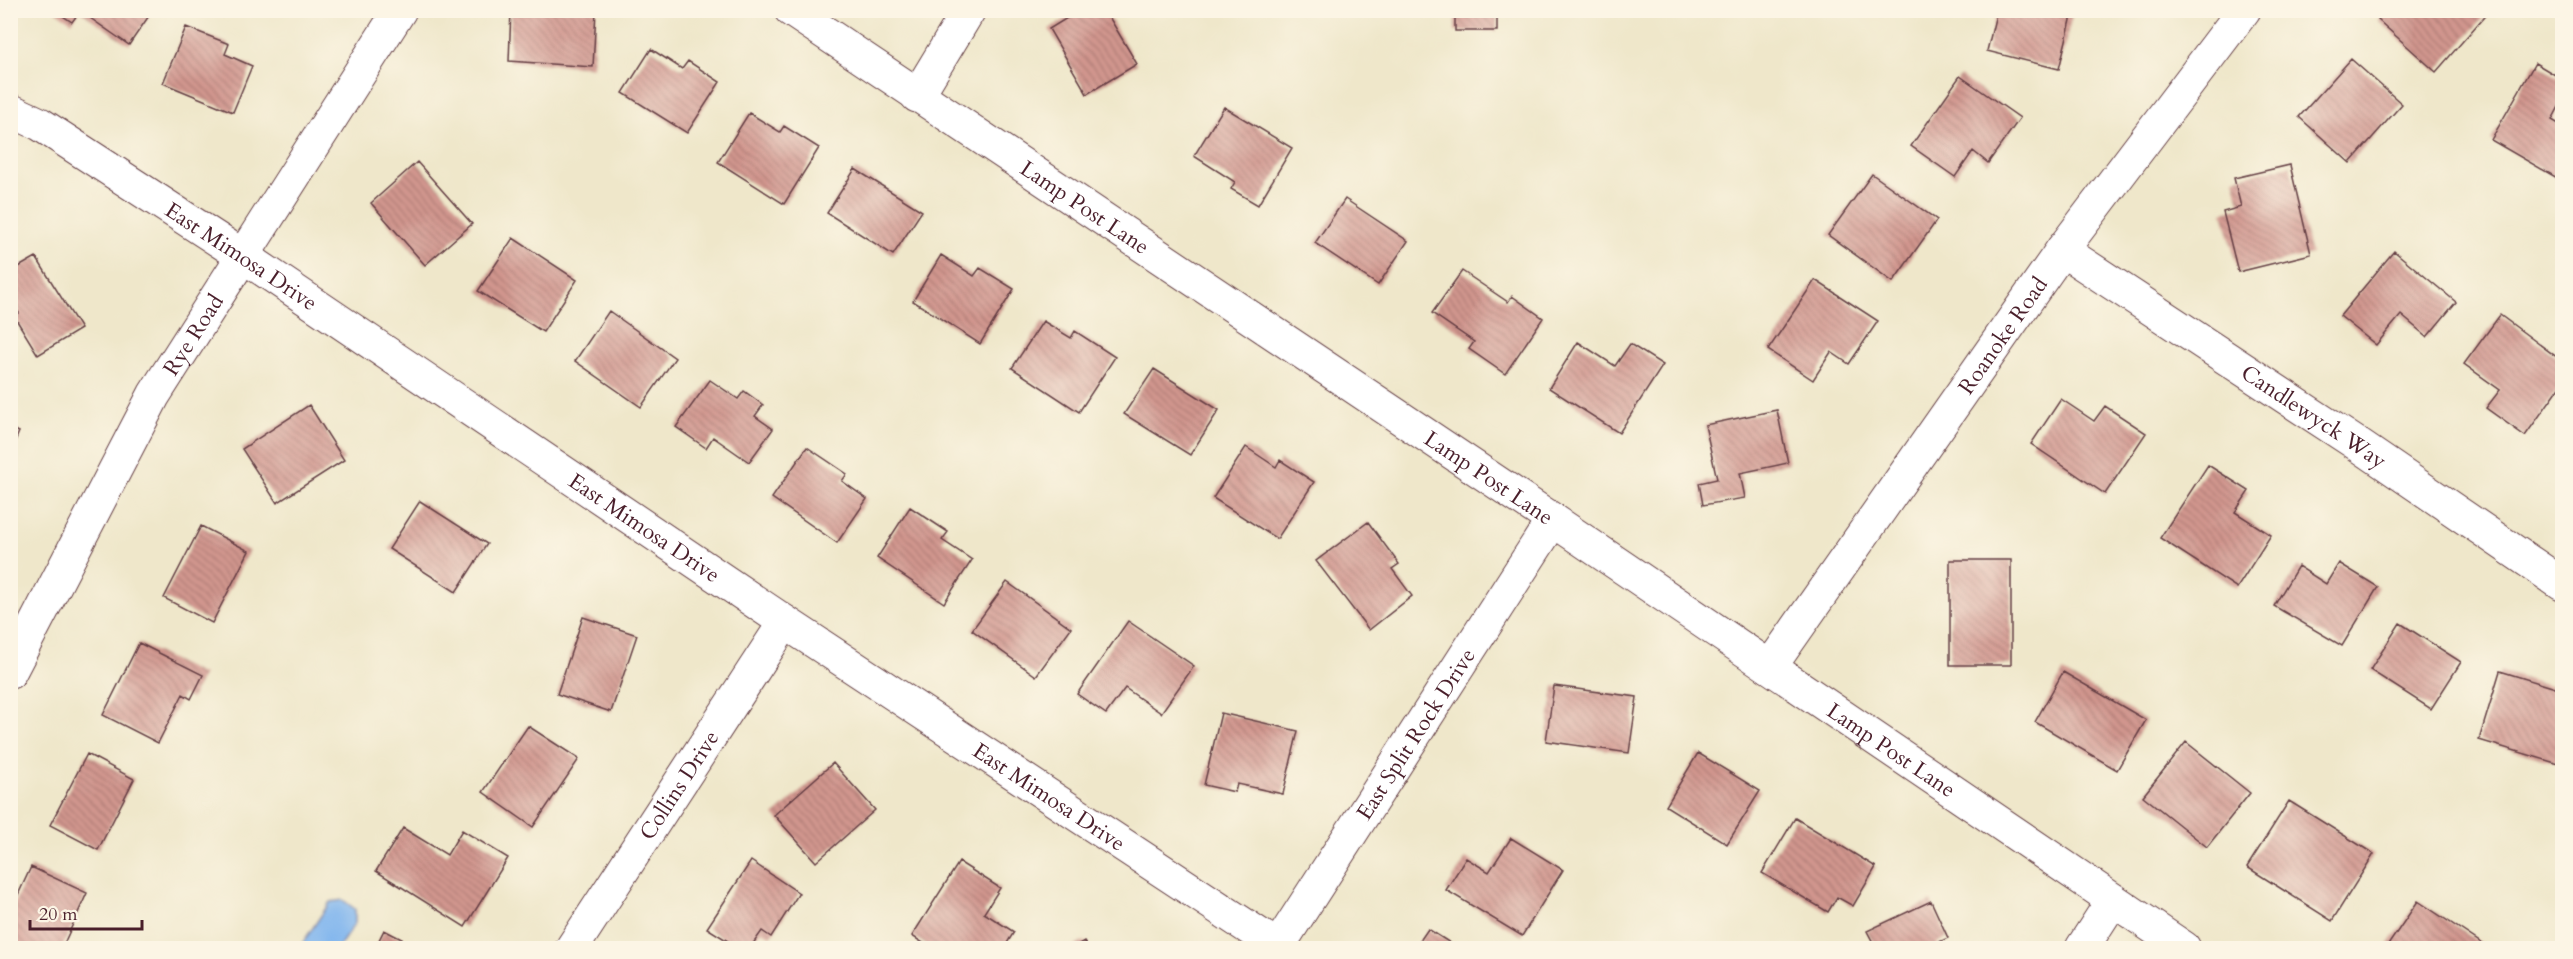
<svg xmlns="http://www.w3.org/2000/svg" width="2573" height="959" viewBox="0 0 2573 959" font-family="Cardo,serif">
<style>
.water{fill:#80b5ee;stroke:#656a8c;stroke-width:1.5}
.building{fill:url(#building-back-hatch)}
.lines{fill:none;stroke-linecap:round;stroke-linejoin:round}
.minor-casing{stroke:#633d43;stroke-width:35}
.minor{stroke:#fff;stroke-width:33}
.labels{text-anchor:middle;stroke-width:4.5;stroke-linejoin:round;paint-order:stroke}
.street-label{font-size:22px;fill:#4a1f2b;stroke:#fcf5e5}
</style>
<defs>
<pattern id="building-back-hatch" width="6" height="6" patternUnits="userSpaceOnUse" patternTransform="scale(1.5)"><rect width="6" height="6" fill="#d1968e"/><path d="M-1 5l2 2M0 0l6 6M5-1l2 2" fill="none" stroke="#ac7a74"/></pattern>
</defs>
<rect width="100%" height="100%" fill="#fcf5e5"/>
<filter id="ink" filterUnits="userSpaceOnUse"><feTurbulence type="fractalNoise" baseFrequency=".0167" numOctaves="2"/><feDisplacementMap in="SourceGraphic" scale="12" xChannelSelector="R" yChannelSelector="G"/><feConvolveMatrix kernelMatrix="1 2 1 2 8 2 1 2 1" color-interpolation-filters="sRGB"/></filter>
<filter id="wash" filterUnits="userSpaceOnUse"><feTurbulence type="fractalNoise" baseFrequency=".008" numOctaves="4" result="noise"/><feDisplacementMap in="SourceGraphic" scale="24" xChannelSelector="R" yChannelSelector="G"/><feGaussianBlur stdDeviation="1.35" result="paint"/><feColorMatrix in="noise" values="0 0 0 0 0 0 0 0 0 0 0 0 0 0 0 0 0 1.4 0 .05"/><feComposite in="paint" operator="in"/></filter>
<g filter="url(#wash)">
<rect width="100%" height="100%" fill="#efe7ca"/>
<path class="water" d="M343 900 355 909V923L338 948 300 947 330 902Z"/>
<g id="blocks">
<path class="building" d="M54 10H153L129 45 80 11 72 22Z
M511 10H596L593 67 509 61Z
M1080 10H1105L1137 64 1087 94 1049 29Z
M1455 10H1497V31H1455Z
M1832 10H1916V15L1832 14Z
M1997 10H2057L2056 13 2072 16 2059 69 1987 51Z
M2387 10H2490L2436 72 2378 20Z
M186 27 229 44 225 54 252 66 233 112 163 83Z
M651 49 682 69 688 61 720 82 687 133 623 93Z
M2351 59 2402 104 2350 163 2299 117Z
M2535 63 2562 79V101L2552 120 2562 126V173L2559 179 2491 140Z
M1960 76 2020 118 1988 163 1973 151 1955 177 1911 146Z
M1224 107 1292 148 1258 205 1231 189 1235 182 1194 156Z
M749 113 780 132 784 126 819 148 784 204 718 162Z
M417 162 472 224 425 265 371 203Z
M2290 165 2311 254 2238 272 2223 212 2241 207 2234 178Z
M855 169 922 211 893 255 827 213Z
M1872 174 1937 220 1893 282 1828 235Z
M1345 199 1408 241 1378 285 1315 243Z
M513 238 577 280 543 332 478 291Z
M2394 251 2456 302 2427 337 2401 315 2376 345 2340 316Z
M941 255 974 276 980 268 1014 289 980 344 913 301Z
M36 257 81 329 38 355 14 316 19 313 10 300V272Z
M1462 271 1508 302 1512 296 1543 318 1505 374 1469 349 1474 342 1432 313Z
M1815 280 1878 321 1849 364 1831 352 1813 380 1768 350Z
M609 311 675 358 641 407 575 361Z
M2500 315 2562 361V384L2525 436 2486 408 2500 390 2464 364Z
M1043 321 1071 338 1075 331 1115 357 1079 412 1012 368Z
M1578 342 1615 366 1630 344 1663 365 1619 433 1549 388Z
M1154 369 1219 410 1190 455 1124 414Z
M710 380 738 399 744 391 763 405 755 416 773 429 749 462 713 437 706 448 676 427Z
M2061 399 2094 421 2105 406 2146 433 2105 494 2031 444Z
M309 405 344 460 277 503 242 449Z
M1777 410 1788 463 1740 473 1745 498 1703 505 1699 483 1717 479 1705 425Z
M10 428 19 432 10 453Z
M807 447 847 474 842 481 867 499 837 543 772 498Z
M1246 447 1276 467 1280 460 1314 482 1277 539 1213 498Z
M2208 465 2249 491 2235 512 2271 535 2237 588 2160 538Z
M420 501 487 544 456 592 389 549Z
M910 507 948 532 942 540 972 560 944 603 877 558Z
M1368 522 1399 564 1392 569 1412 596 1369 630 1316 561Z
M201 526 249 551 212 623 164 598Z
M1950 560H2011V665H1950Z
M2339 563 2378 587 2342 646 2274 606 2298 566 2326 584Z
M1007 582 1071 628 1036 676 972 630Z
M583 617 637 635 611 712 557 694Z
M1128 621 1194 666 1161 713 1125 688 1106 714 1077 694Z
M2400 623 2461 662 2431 709 2370 670Z
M139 643 203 675 191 699 183 694 158 743 103 715Z
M2500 671 2562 690V765L2479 740Z
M2063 672 2146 720 2117 770 2035 722Z
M1554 686 1637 697 1629 753 1546 741Z
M1221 713 1298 731 1283 794 1237 784 1235 792 1204 785Z
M528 726 579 759 533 827 483 792Z
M2186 742 2250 793 2207 847 2143 796Z
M1698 753 1760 791 1727 844 1666 806Z
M87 754 134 779 98 850 50 825Z
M833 763 875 810 816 862 774 815Z
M2289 801 2374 854 2332 921 2247 867Z
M1795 818 1876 867 1853 906 1837 897 1828 912 1762 873Z
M403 828 447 855 462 830 508 858 465 927 376 871Z
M1511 838 1563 870 1522 936 1446 890 1466 858 1489 872Z
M751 861 799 893 771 937 762 931 750 948H739L707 928Z
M959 862 1000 888 984 913 1014 932 1004 948H931L912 936Z
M31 867 87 893 62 948H15L10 946V912Z
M1931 901 1948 938 1937 943 1940 948H1876L1867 931Z
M2418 901 2484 945 2482 948H2386Z
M1428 929 1458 948H1415Z
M384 930 419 948H375Z
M1084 941 1089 948H1072Z"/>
</g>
</g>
<g filter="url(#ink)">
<use href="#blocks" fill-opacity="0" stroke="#633d43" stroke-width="1.5"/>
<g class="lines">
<g class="minor-casing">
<g id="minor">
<path id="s1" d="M791 10 1553 520 2184 948"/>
<path d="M917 96 969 10"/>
<path id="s2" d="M10 110 40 124 243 256 785 622 1278 947"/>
<path id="s3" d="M2062 250 2357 444 2562 584"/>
<path id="s4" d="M1770 667 2062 250 2244 10"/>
<path id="s5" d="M10 672 154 395 400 10"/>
<path id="s6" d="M572 948 785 622"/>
<path id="s7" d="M1277 948 1553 520"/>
<path d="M2082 948 2113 900"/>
</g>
</g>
<use href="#minor" class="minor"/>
</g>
</g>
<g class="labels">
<g class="street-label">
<text dy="8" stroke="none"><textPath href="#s1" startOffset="354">Lamp Post Lane</textPath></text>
<text dy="8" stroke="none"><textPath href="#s2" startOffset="274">East Mimosa Drive</textPath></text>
<text dy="8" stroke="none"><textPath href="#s5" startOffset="384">Rye Road</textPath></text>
<text dy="8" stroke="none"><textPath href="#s4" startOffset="405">Roanoke Road</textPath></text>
<text dy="8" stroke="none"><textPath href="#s3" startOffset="302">Candlewyck Way</textPath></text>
<text dy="8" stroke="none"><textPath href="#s1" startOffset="840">Lamp Post Lane</textPath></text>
<text dy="8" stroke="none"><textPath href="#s2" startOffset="760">East Mimosa Drive</textPath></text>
<text dy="8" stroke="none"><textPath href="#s7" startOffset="255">East Split Rock Drive</textPath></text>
<text dy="8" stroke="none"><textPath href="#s1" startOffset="1326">Lamp Post Lane</textPath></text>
<text dy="8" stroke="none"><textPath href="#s6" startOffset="195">Collins Drive</textPath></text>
<text dy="8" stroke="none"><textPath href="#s2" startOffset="1246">East Mimosa Drive</textPath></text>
</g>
</g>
<rect width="2573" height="959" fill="none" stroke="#fcf5e5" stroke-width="36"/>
<path d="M30 920v9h112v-9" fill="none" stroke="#4a1f2b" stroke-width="3"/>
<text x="39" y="920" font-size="18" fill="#4a1f2b" stroke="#fcf5e5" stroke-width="4.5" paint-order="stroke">20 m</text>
</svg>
